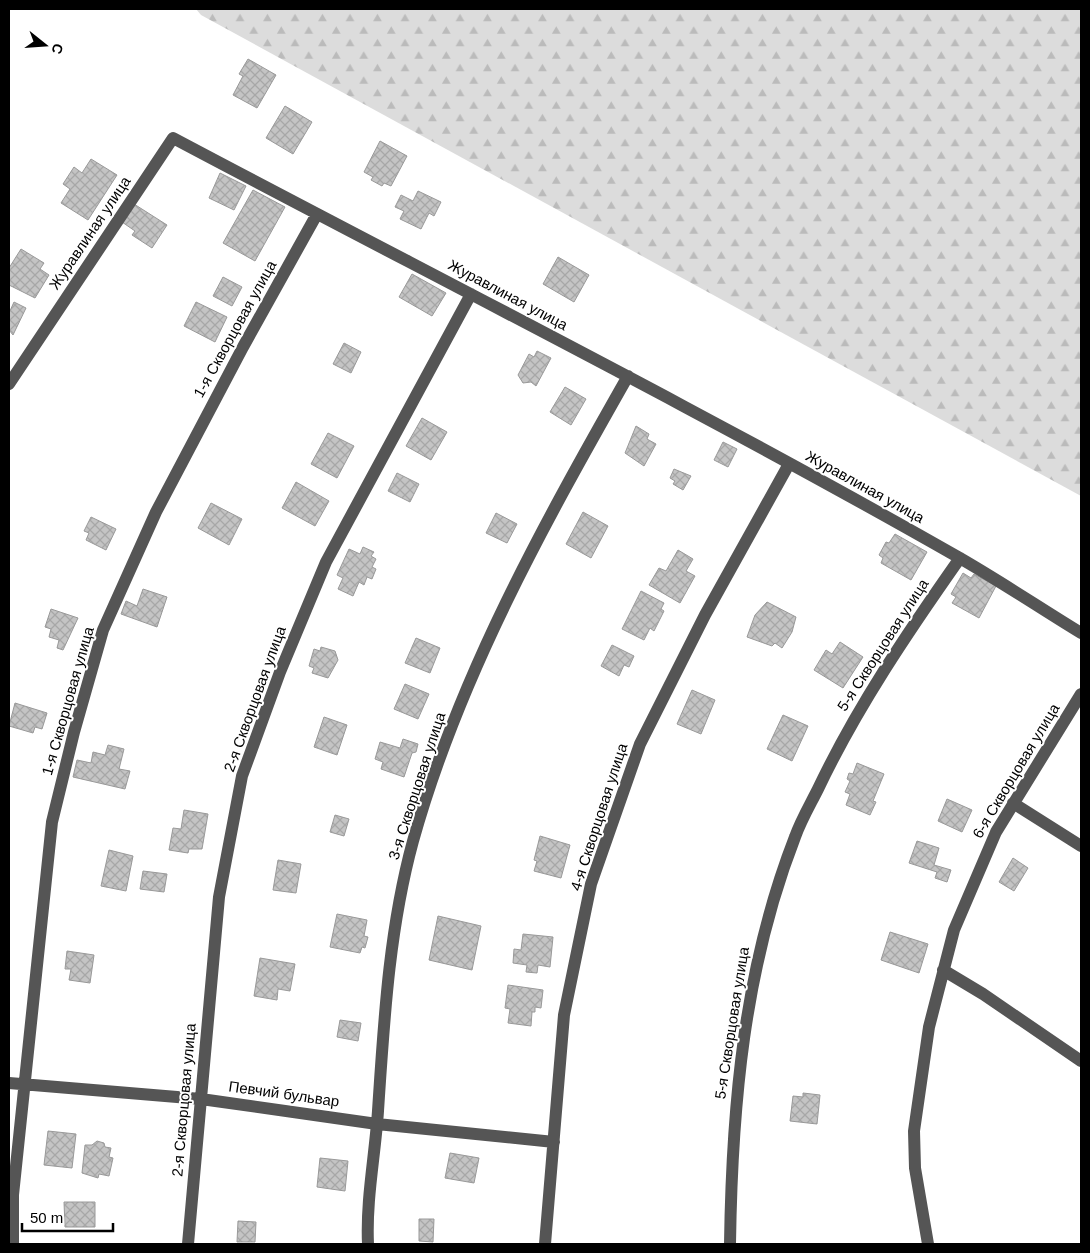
<svg xmlns="http://www.w3.org/2000/svg" width="1090" height="1253" viewBox="0 0 1090 1253" font-family="Helvetica,sans-serif">
<style>
.forest{fill:url(#forest-firs)}
.building{fill:url(#building-cross-hatch);stroke:#999}
.lines{fill:none;stroke-linecap:round;stroke-linejoin:round}
.minor{stroke:#555;stroke-width:12}
.labels{text-anchor:middle;stroke-width:4;stroke-linejoin:round;paint-order:stroke}
.street-label{font-size:15px;fill:#000;stroke:#fff}
</style>
<defs>
<pattern id="forest-firs" width="22" height="20" patternUnits="userSpaceOnUse" patternTransform="scale(1.25)"><rect width="22" height="20" fill="#dcdcdc"/><path d="M5 1l3.5 6h-7zM16 11l3.5 6h-7z" fill="#bbb"/></pattern>
<pattern id="building-cross-hatch" width="8" height="8" patternUnits="userSpaceOnUse" patternTransform="scale(1.25)"><rect width="8" height="8" fill="#c4c4c4"/><path d="M0 0l8 8M0 8l8-8" fill="none" stroke="#a7a7a7"/></pattern>
</defs>
<rect width="100%" height="100%" fill="#fff"/>
<path class="forest" d="M196 9H1081V496L201 15Z"/>
<path class="building" d="M248 59 276 75 257 108 233 95 243 76 239 74Z
M285 106 312 122 293 154 266 138Z
M380 141 407 156 391 186 384 183 382 186 371 180 373 177 364 172Z
M91 159 117 175 88 220 61 203 70 189 63 184 74 167 82 173Z
M220 173 246 186 234 210 209 198Z
M253 190 285 207 255 261 223 243Z
M418 191 441 202 434 216 429 213 421 229 400 219 404 211 395 207 401 195 413 201Z
M134 204 167 225 152 248 132 235 135 231 122 222Z
M21 249 44 263 40 269 49 275 35 298 9 285V268Z
M558 257 589 275 574 302 543 284Z
M412 274 446 293 432 316 399 297Z
M223 277 242 287 232 306 213 296Z
M14 302 26 308 13 335 9 330V313Z
M196 302 227 317 215 342 184 326Z
M344 343 361 352 351 373 333 364Z
M537 351 551 358 536 386 531 382 523 383 518 375 529 354 534 357Z
M565 387 586 399 571 425 550 412Z
M422 418 447 432 431 460 406 446Z
M636 426 649 434 647 439 656 444 644 466 625 453Z
M328 433 354 446 337 478 311 464Z
M723 442 737 449 728 467 714 460Z
M674 469 691 476 683 490 673 484 675 481 670 478Z
M397 473 419 484 410 502 388 491Z
M296 482 329 501 315 526 282 508Z
M211 503 242 519 229 545 198 528Z
M583 512 608 526 591 558 566 544Z
M496 513 517 524 507 543 486 533Z
M91 517 116 529 106 550 86 540 89 533 84 531Z
M895 534 927 552 911 580 881 563 883 558 879 555 886 542 889 543Z
M363 547 374 552 371 556 376 559 372 567 376 569 372 579 367 577 364 585 359 582 353 596 338 589 343 578 337 575 349 549 360 554Z
M678 550 693 559 686 571 695 576 680 603 649 585 659 568 666 571Z
M963 573 971 578 974 574 996 586 979 618 952 603 956 597 951 594Z
M143 589 167 597 157 627 121 614 126 601 137 606Z
M641 591 664 603 661 609 664 611 654 631 650 628 644 640 622 629Z
M767 602 796 617 792 632 782 648 775 643 772 646 747 637 755 615Z
M51 609 78 618 63 650 57 648 59 640 49 637 51 629 45 627Z
M416 638 440 648 430 673 405 663Z
M840 642 863 657 843 688 814 670 826 650 832 654Z
M612 645 634 656 629 667 624 665 619 676 601 666Z
M321 647 335 651 338 660 328 678 312 673 314 668 309 666 314 649 320 651Z
M405 684 429 694 418 719 394 709Z
M692 690 715 700 701 734 677 724Z
M15 703 47 713 42 729 35 727 33 733 9 726Z
M783 715 808 726 792 761 767 749Z
M324 717 347 725 337 755 314 747Z
M403 739 418 744 416 752 412 753 404 777 381 769 383 762 375 759 380 742 400 748Z
M108 745 124 749 119 769 130 771 125 789 73 777 77 760 91 763 93 752 105 755Z
M857 763 884 774 873 801 876 802 870 815 846 805 850 794 845 792 850 781 847 779 849 773 853 774Z
M947 799 972 810 962 832 938 821Z
M184 810 208 814 202 849H189L188 853 169 850 173 828 181 829Z
M335 815 349 819 344 836 330 832Z
M540 836 570 845 561 878 534 871 537 861 534 860Z
M917 841 939 848 934 865 951 870 947 882 935 878 937 872 909 863Z
M109 850 133 856 126 891 101 886Z
M1013 858 1028 868 1014 891 999 882Z
M278 860 301 864 296 893 273 890Z
M143 871 167 874 164 892 140 889Z
M337 914 367 920 364 936 368 937 365 948 362 947 360 953 330 947Z
M438 916 481 926 472 970 429 960Z
M890 932 928 944 919 973 881 960Z
M523 934 553 937 550 967 538 965 537 973 526 972 527 965 513 963 514 949 521 950Z
M67 951 94 955 90 983 69 980 71 969H65Z
M260 958 295 964 290 991 278 989 277 1000 254 996Z
M508 985 543 990 541 1008 535 1007V1012H532L531 1026 508 1023 510 1009 505 1008Z
M340 1020 361 1023 358 1041 337 1037Z
M803 1093 820 1095 817 1124 790 1121 793 1096 803 1097Z
M48 1131 76 1134 72 1168 44 1165Z
M97 1141 104 1143 105 1147 111 1148 109 1157 113 1158 109 1176 99 1174 98 1178 82 1173 85 1145H92Z
M450 1153 479 1158 474 1183 445 1178Z
M320 1158 348 1161 345 1191 317 1187Z
M64 1202H95V1227H65Z
M419 1219H434L433 1242 419 1241Z
M238 1221 256 1222 255 1242H237Z"/>
<g class="lines">
<path class="minor" d="M9 384 173 138C435 277 700 410 958 557 1000 581 1040 608 1081 633
M1013 803 1081 846
M943 970 983 994 1081 1061
M9 1083 201 1099 377 1124 554 1142
M13 1244V1195L52 822 74 732 103 630 156 512 243 347 317 214
M188 1244 219 897 242 776 280 672 326 562 471 294
M368 1244C366 1199 375 1156 378 1111 384 1020 389 929 413 841 459 676 544 524 628 376
M545 1244 564 1015 591 884 640 744 705 615 789 464
M730 1244C732 1105 744 968 795 837 801 820 810 805 818 789 857 707 908 632 960 558
M928 1244 915 1168 914 1131 929 1027 954 930 996 832 1081 694"/>
</g>
<g class="labels">
<g class="street-label">
<text transform="translate(90 233) rotate(-56)" y="5">Журавлиная улица</text>
<text transform="translate(508 295) rotate(28)" y="5">Журавлиная улица</text>
<text transform="translate(235 329) rotate(-61)" y="5">1-я Скворцовая улица</text>
<text transform="translate(865 487) rotate(29)" y="5">Журавлиная улица</text>
<text transform="translate(883 645) rotate(-57)" y="5">5-я Скворцовая улица</text>
<text transform="translate(255 699) rotate(-70)" y="5">2-я Скворцовая улица</text>
<text transform="translate(68 701) rotate(-74)" y="5">1-я Скворцовая улица</text>
<text transform="translate(1016 771) rotate(-59)" y="5">6-я Скворцовая улица</text>
<text transform="translate(417 786) rotate(-72)" y="5">3-я Скворцовая улица</text>
<text transform="translate(599 817) rotate(-72)" y="5">4-я Скворцовая улица</text>
<text transform="translate(732 1023) rotate(-81)" y="5">5-я Скворцовая улица</text>
<text transform="translate(284 1094) rotate(8)" y="5">Певчий бульвар</text>
<text transform="translate(184 1100) rotate(-85)" y="5">2-я Скворцовая улица</text>
</g>
</g>
<rect width="1090" height="1253" fill="none" stroke="#000000" stroke-width="20"/>
<g transform="translate(45 45) rotate(107)" stroke="#ffffff" stroke-width="4" paint-order="stroke">
<path d="M0-4L9 19L0 12L-9 19Z" fill="#000000"/>
<text y="-8" font-size="14" font-weight="bold" text-anchor="middle" fill="#000000">С</text>
</g>
<path d="M22 1223v8h91v-8" fill="none" stroke="#000000" stroke-width="2.5"/>
<text x="30" y="1223" font-size="15" fill="#000000" stroke="#ffffff" stroke-width="4" paint-order="stroke">50 m</text>
</svg>
